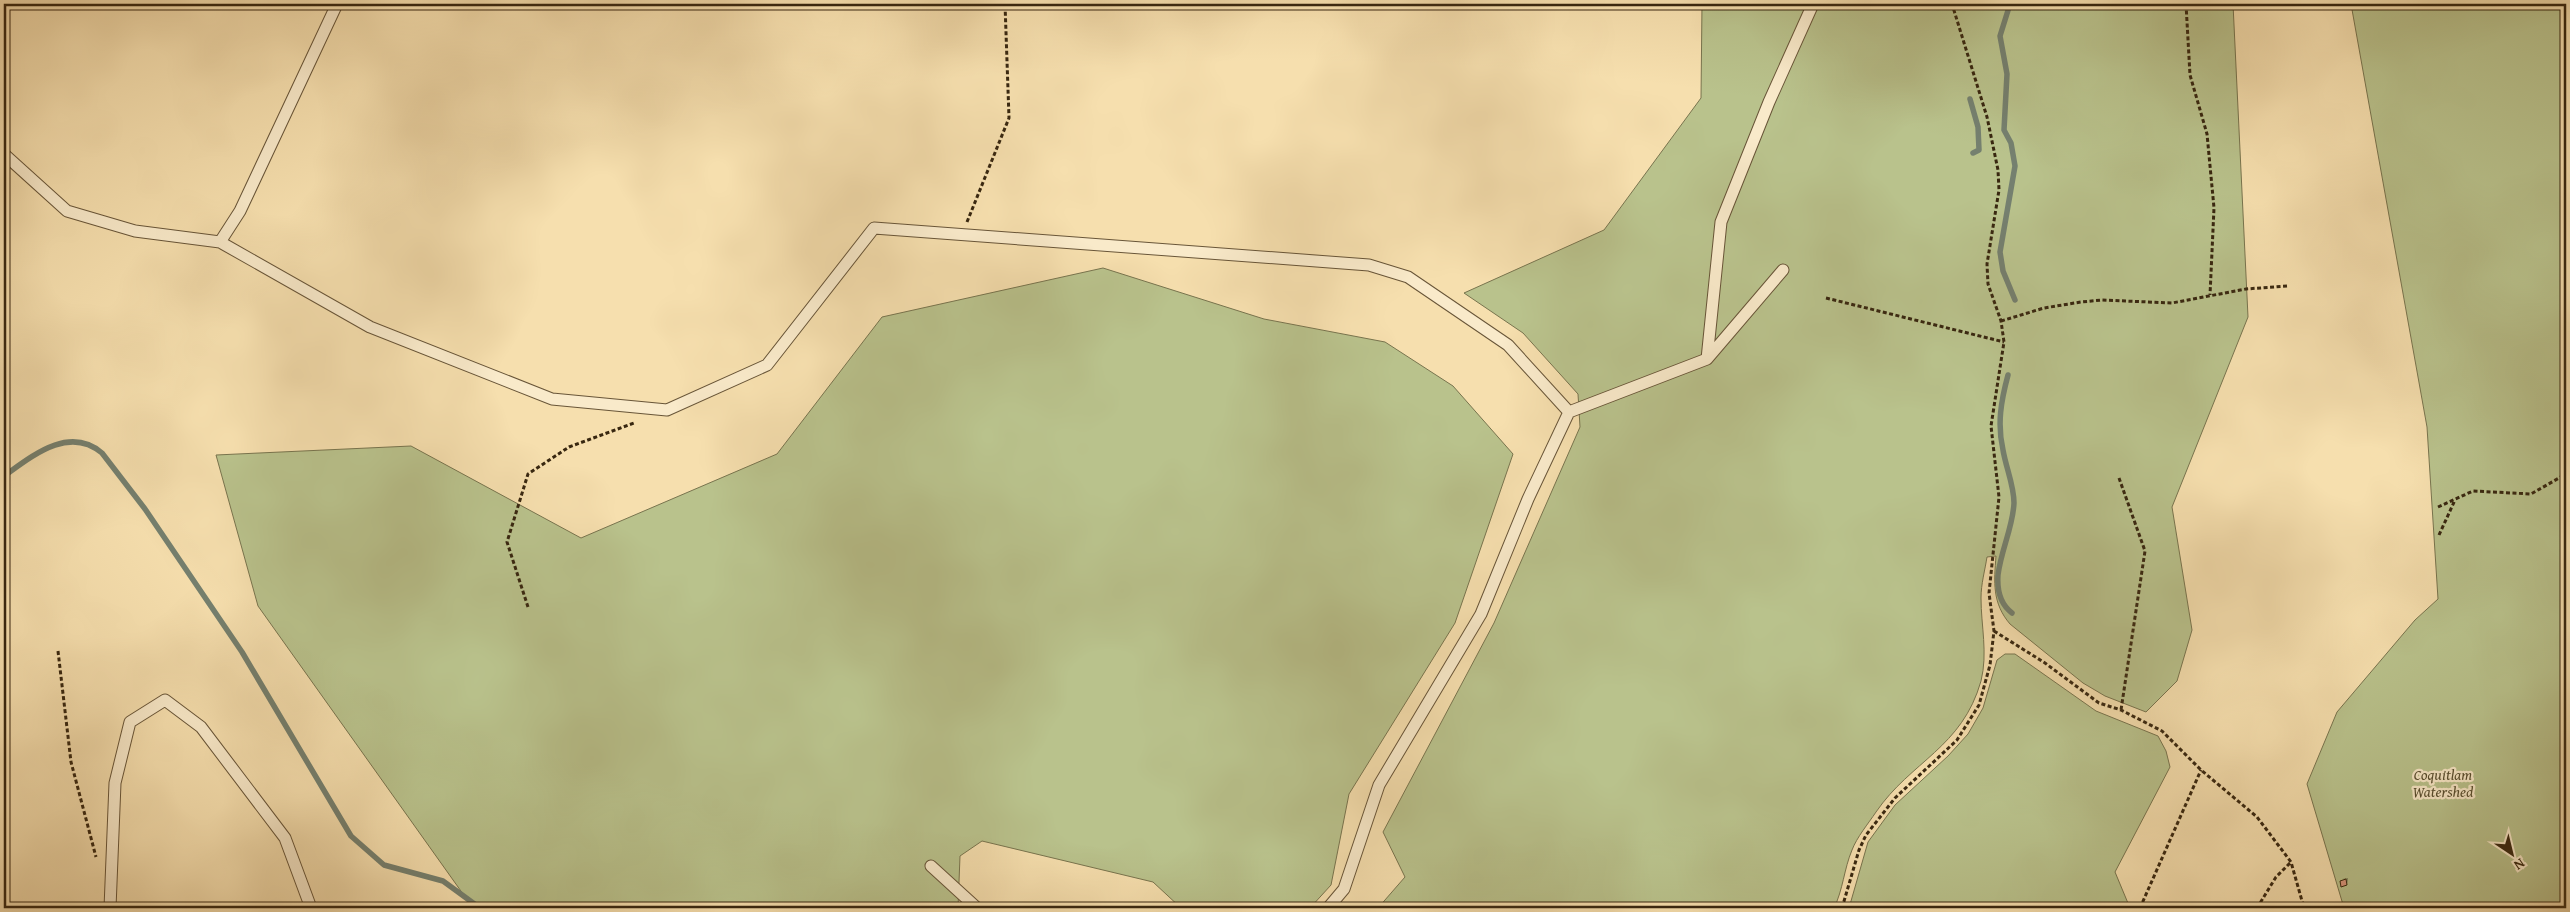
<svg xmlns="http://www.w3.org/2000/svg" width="2570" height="912" viewBox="0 0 2570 912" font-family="'Gentium Book Plus',serif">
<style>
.green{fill:#b9c28c;stroke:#78744e}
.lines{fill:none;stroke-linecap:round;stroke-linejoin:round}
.stream{stroke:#75806f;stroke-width:5.5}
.building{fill:#d8957b;stroke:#382710;filter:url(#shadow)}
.service-casing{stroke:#685538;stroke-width:13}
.path{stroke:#382710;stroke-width:3;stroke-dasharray:4 2.5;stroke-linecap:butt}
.service{stroke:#f9eaca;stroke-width:11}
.labels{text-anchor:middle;stroke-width:4.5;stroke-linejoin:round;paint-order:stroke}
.park-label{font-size:15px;font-style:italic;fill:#584e2f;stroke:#f9eaca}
</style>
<defs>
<filter id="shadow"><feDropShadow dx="4.5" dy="-4.5" stdDeviation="1" flood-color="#0004"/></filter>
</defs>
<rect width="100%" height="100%" fill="#f6dfae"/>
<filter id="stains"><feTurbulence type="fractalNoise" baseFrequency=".004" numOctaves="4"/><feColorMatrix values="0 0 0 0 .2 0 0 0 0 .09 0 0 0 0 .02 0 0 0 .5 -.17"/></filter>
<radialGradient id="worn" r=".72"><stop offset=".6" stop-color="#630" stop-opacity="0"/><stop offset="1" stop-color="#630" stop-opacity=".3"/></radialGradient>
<path class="green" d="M1702 4H2233L2248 317 2172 507 2192 630 2177 681 2146 712 2105 696 2083 683 2010 624C1992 603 1994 582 1996 556L1987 557C1985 570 1981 584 1981 598 1981 626 1988 653 1981 681 1962 748 1911 761 1876 812 1868 824 1857 837 1852 850 1844 869 1843 890 1834 908H1378L1405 877 1383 832 1494 623 1580 427 1578 394 1523 333 1464 293 1604 230 1701 98Z
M2351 4H2566V908H2344L2307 784 2337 712 2415 620 2438 599 2427 427Z
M1103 268 1264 319 1385 342 1453 386 1513 454 1455 623 1349 794 1331 885 1310 908H1181L1153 882 982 841 960 856 958 908H473L258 606 216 455 411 446 581 538 777 454 882 317Z
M2005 654H2015L2096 711 2158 736 2166 751 2170 767 2115 872 2130 908H1849L1868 842 1895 805 1948 756 1968 734 1983 708 1997 660Z"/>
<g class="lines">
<path class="stream" d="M2010 4 2000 36 2007 74 2004 130 2011 143 2015 166 2000 252 2003 271 2015 300
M1970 99 1978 127 1979 150 1973 153
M2008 375C2001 401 1997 424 2003 450 2006 468 2014 485 2014 503 2013 527 2001 550 1998 575 1997 589 2000 604 2012 613
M4 476C32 456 69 425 102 453L145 509 242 652 351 836 384 865 443 881 480 908"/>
</g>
<path class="building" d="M2346 879 2347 885 2341 887 2340 881Z"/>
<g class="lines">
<g class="service-casing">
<path id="service" d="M4 154 67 211 135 231 220 242 240 211 337 4
M220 242 370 327 552 399 667 410 767 365 874 228 1369 265 1408 277 1508 345 1569 412
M1707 359 1783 270
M931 866 977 908
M110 908 115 783 130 722 165 700 201 727 285 838 311 908
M1328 908 1344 889 1379 785 1481 614 1528 499 1569 412 1707 359 1721 222 1769 102 1813 4"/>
</g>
<path class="path" d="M2186 4 2190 75 2207 134 2214 208 2210 295
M967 222 1009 118 1005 4
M1826 298 2004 342
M2001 321 2044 308 2081 302 2102 300 2172 303 2246 289 2287 286
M2119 478 2145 551 2121 710
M2438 507 2473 491 2531 494 2566 474
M2439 535 2455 500
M528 607 507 542 528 474 569 447 634 423
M1994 631 2045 663 2099 703 2121 710 2162 731 2201 770 2257 817 2291 862 2304 908
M58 651 71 762 96 857
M1842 908 1859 850 1866 835 1895 798 1957 740 1979 705 1990 665 1994 631 1989 593 1999 497 1991 426 2004 342 2001 321 1988 284 1987 264 1999 190 1998 170 1987 117 1952 4
M2140 908 2201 770
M2257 908 2276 877 2291 862"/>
<use href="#service" class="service"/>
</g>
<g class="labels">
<g class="park-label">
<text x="2443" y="780">Coquitlam<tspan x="2443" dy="17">Watershed</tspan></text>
</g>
</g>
<rect width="2570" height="912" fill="none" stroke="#f6dfae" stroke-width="20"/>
<rect x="5" y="5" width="2560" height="902" fill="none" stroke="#382710" stroke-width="2.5"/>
<rect x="10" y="10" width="2550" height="892" fill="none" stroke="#382710"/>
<g transform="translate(2512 854) rotate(145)" stroke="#f9eaca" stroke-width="4" paint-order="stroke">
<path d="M0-4L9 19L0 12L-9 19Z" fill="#382710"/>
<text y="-8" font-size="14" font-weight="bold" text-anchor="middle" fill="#382710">N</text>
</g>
<rect width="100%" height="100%" filter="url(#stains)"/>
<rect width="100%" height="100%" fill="url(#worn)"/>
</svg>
